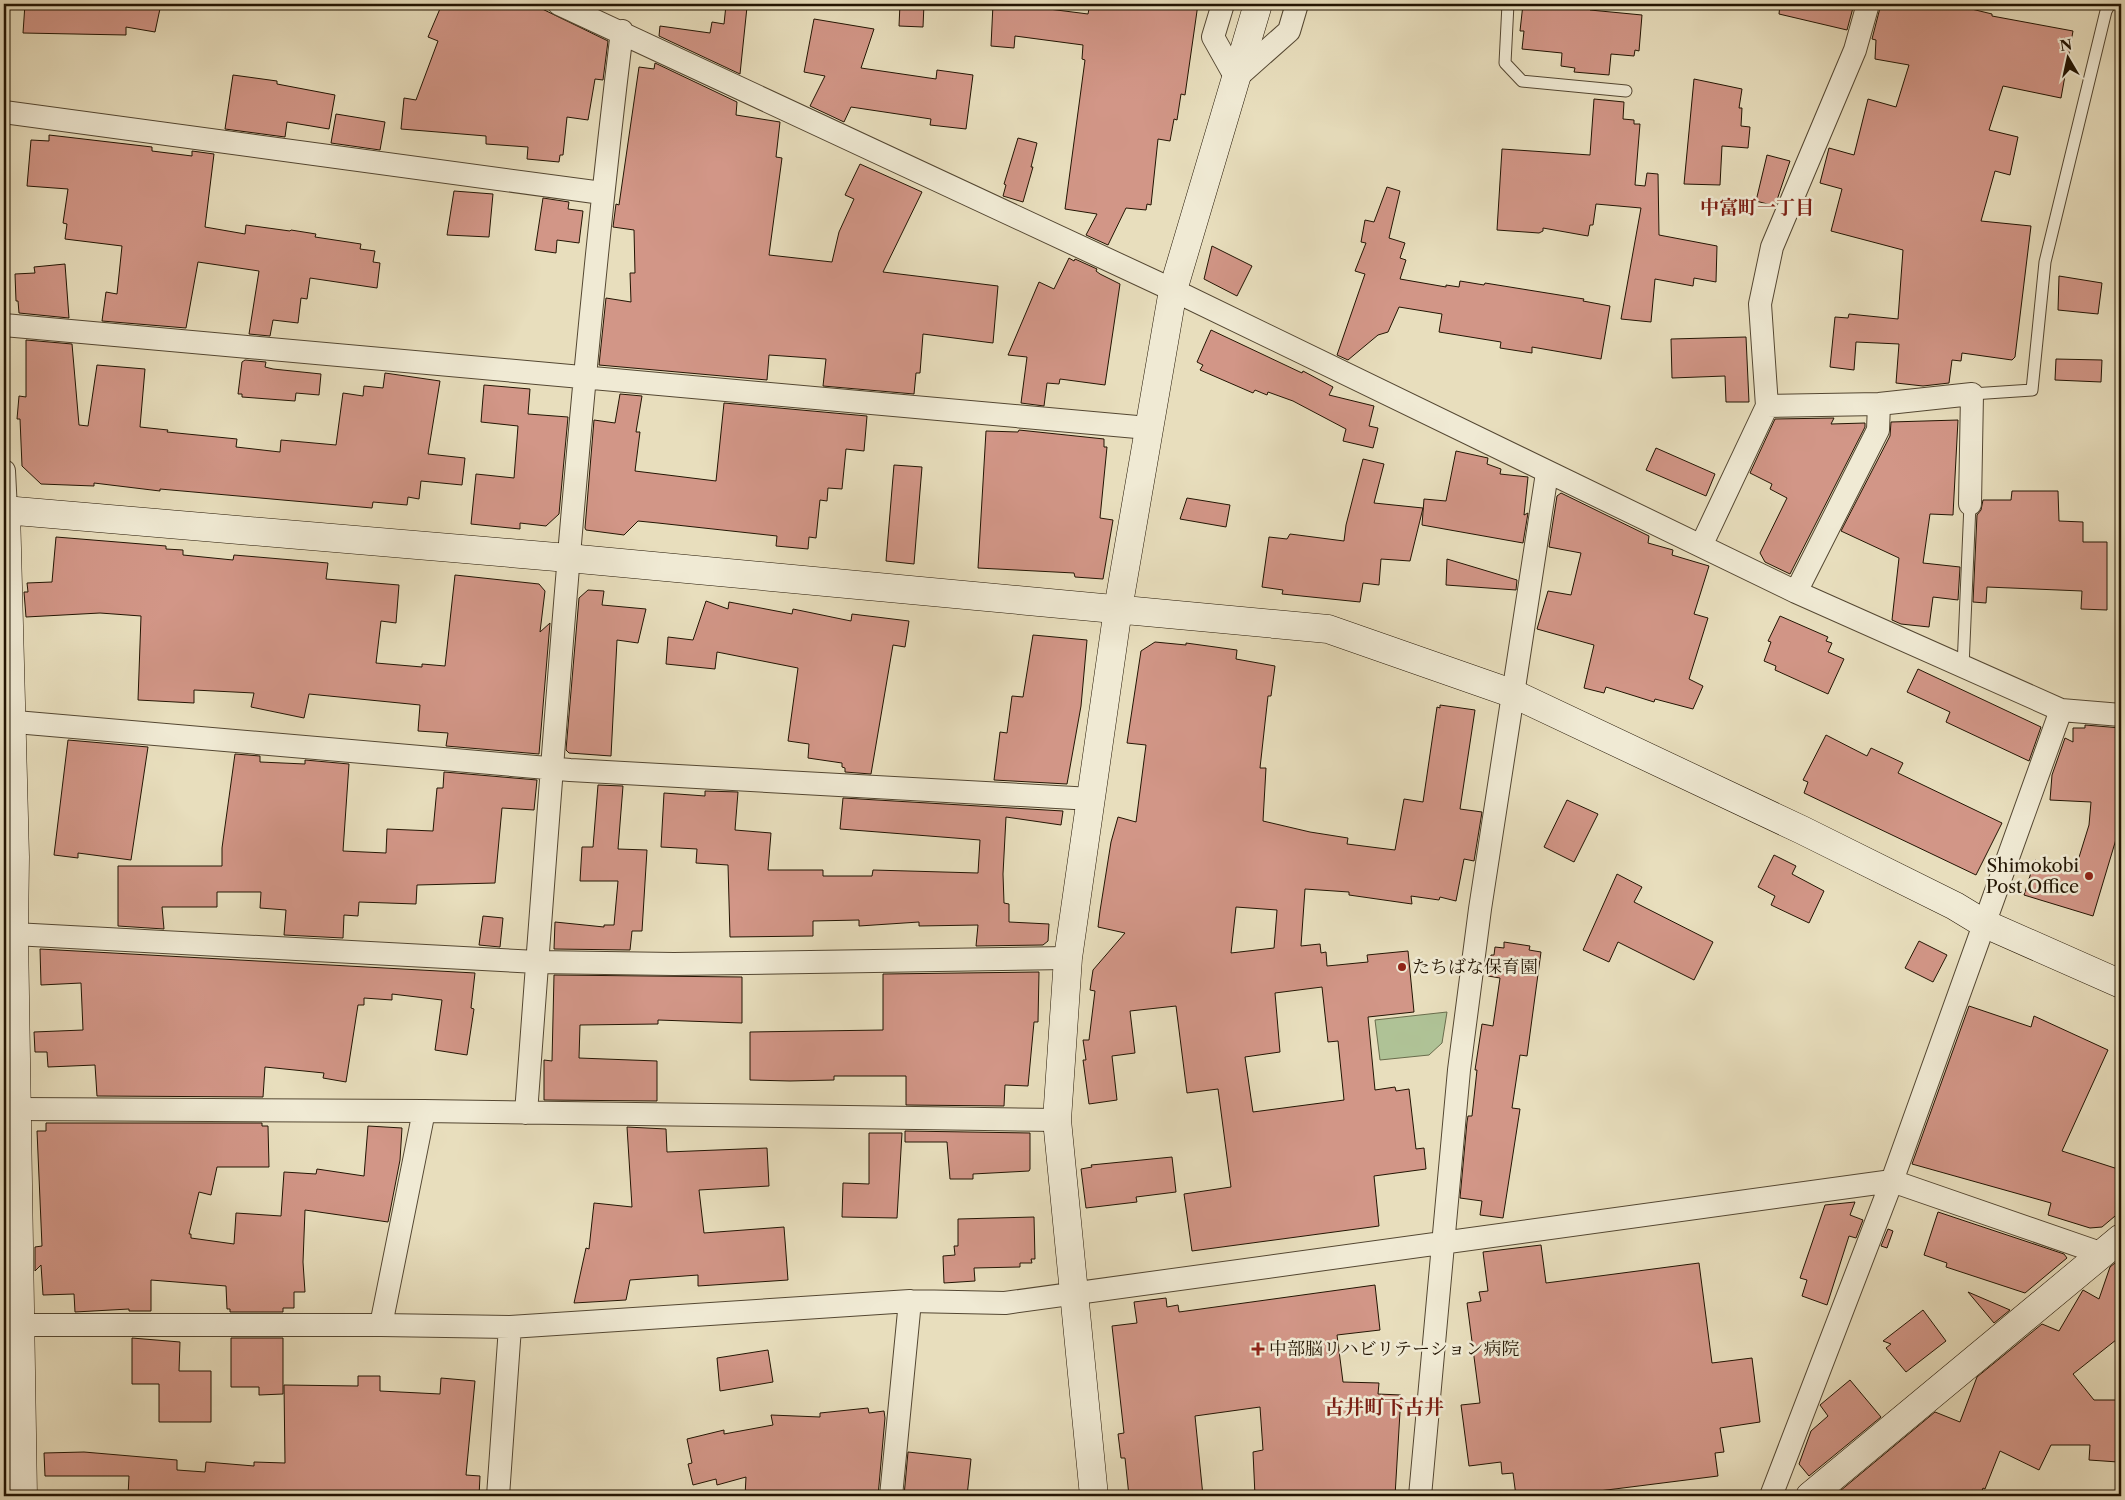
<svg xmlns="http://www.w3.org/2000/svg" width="2125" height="1500" viewBox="0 0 2125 1500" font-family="'Libre Caslon Text','Noto Serif JP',serif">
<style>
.green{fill:#afc296;stroke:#696c4c}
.building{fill:#d29687;stroke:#231503;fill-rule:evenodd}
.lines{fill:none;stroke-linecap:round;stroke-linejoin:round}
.lane-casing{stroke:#544732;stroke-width:13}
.street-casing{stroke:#544732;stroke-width:24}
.secondary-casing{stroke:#231503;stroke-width:29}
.lane{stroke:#f0ead4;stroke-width:11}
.street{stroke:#f0ead4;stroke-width:22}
.secondary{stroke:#f0ead4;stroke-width:28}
.poi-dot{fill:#8f2418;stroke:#f0ead4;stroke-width:2}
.labels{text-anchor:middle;stroke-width:5;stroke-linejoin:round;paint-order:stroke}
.poi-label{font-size:18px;fill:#231503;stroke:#f0ead4;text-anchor:start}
.neighbourhood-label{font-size:19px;font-weight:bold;fill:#7a1f14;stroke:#f0ead4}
.quarter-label{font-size:20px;font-weight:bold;fill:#7a1f14;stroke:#f0ead4}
</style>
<rect width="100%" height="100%" fill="#e8debd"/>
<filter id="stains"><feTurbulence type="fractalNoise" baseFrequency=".004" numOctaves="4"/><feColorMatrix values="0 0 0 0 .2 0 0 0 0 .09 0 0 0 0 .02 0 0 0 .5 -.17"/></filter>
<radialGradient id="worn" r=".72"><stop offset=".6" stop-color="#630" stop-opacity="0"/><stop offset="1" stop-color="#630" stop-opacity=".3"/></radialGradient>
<path class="green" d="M1447 1012 1442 1043 1429 1055 1380 1060 1375 1020Z"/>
<path class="building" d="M25 4H161L155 32 126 27V35L23 33Z
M442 4H532L608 41 603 80 595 79 588 120 567 117 563 155H560L559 162 527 159 528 147 486 144V136L401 129 404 98 416 100 438 41 428 37Z
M900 4H924L923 27 899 26Z
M993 4H1041V8L1088 14 1090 4H1198L1185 95 1181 94 1177 120 1174 119 1170 141 1158 139 1151 205 1147 204 1146 210 1126 208 1108 245 1086 235 1097 214 1065 209 1085 60 1082 59 1083 45 1015 36 1014 48 991 46Z
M1523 4H1590V10L1642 15 1639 51 1635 50 1634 56 1611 54 1609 75 1574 72 1575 68 1561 66 1562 53 1522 49 1524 31H1520Z
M1780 4H1854L1847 30 1779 14Z
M1881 4H1951L1992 14V16L2073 31 2061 98 2003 86 1989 130 2018 137 2010 175 1995 171 1981 221 2031 226 2015 357 2012 360 1962 353 1961 361 1952 360 1949 383 1923 386 1896 383 1899 344 1856 342 1854 370 1830 367 1835 317 1848 318 1849 314 1898 319 1903 250 1831 231 1842 189 1820 183 1829 148 1854 155 1868 99 1896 107 1909 65 1875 59 1876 40 1872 39Z
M726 5 747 7 740 74 659 36 660 26 710 33 712 22 724 24Z
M814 19 874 29 861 68 936 79 937 70 973 75 966 129 930 125 931 119 851 107 844 122 810 106 825 76 804 72Z
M655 63 737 102 736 115 780 122 776 157 782 158 769 255 832 262 839 232 854 199 845 195 860 164 922 192 883 272 998 286 993 343 923 334 920 373H916L914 394 823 386 826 359 769 355 767 380 599 365 606 298 631 302 630 273H635L634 230 613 227 616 204 619 205 639 67 654 69Z
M233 75 277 81V84L335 95 329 129 287 122 285 137 225 129Z
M1694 79 1742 89 1739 108H1742L1741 126 1750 127 1748 148 1722 146 1720 185 1684 184Z
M1594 99 1624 102 1623 119 1634 120V124H1640L1635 185 1645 186 1647 173 1658 174 1659 235 1717 246 1716 282 1694 278 1693 286 1655 279 1651 322 1621 319 1641 208 1596 204 1593 225H1590L1588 236 1543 228V231L1539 233 1497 230 1502 149 1590 155Z
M336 114 385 122 380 150 331 143Z
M49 135 152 147V151L192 156V151L214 154 205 227 245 234 246 225 290 231 291 230 316 234 315 237 361 244 360 249 375 251 373 262 380 263 377 288 310 278 307 299 301 298 298 323 273 320 270 336 249 334 259 271 198 262 186 328 102 321 106 292 117 294 122 246 65 239 67 224 63 223 68 189 27 186 31 140 49 141Z
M1018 138 1037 143 1031 167H1033L1023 202 1003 196 1006 185 1004 184Z
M1767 155 1790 161 1775 206 1756 201Z
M1387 187 1400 191 1389 238 1405 243 1400 258 1406 260 1400 279 1446 287V285L1459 287 1460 281 1484 285 1485 283 1584 299 1583 301 1610 306 1601 359 1532 347V353L1500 348 1501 342 1439 332 1442 314 1399 307 1388 332 1378 335 1348 360 1337 355 1365 274 1355 271 1366 243 1361 242 1365 220 1374 222Z
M454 191 493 194 489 237 447 235Z
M543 198 569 202 568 209 583 211 579 243 557 240 556 253 535 250Z
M1212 246 1252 266 1237 296 1204 279Z
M1069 258 1074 261 1075 259 1097 269 1096 271 1100 274 1120 284 1105 385 1060 379 1059 384 1047 383 1044 406 1021 403 1027 357 1008 355 1039 282 1054 289Z
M65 264 69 318 19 313 18 301H16L15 274 35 273 34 267Z
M2059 276 2102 283 2098 314 2058 310Z
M1211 330 1302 373 1303 371 1333 387 1329 395 1374 406 1369 426 1378 428 1373 448 1343 441 1346 429 1293 401 1268 392 1267 395 1255 390 1253 393 1200 370 1203 365 1197 362Z
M1746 337 1749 402H1726L1725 376 1672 378 1671 339Z
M26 340 72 344 79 425 88 426 97 365 145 369 140 427 168 430 167 432 237 439 236 447 280 452 281 440 336 445 343 393 363 396 364 386 383 388 385 373 440 381 428 454 465 458 462 485 421 481 419 499 408 497 407 505 373 502 372 508 160 489V491L94 483V486L41 484 22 466 20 419H17L19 396 26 397Z
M2056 359 2102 360 2101 382 2055 380Z
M245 360 266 362 265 367 273 369 321 374 319 395 296 393 295 401 242 397V394H238L242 362Z
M484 385 530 389 528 414 568 417 559 514 546 526 520 523V529L471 524 476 474 514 478 518 426 481 422Z
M620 394 642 396 636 432H640L635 471 716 481 724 403 867 416 864 451 846 449 842 489 828 488 827 501 820 500 816 538 809 537 808 549 776 546 777 536 658 523 638 521 624 535 586 530 585 528 594 420 615 423Z
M1834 418 1831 424 1865 423V427L1790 574 1765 562 1760 553 1787 498 1770 489 1772 484 1750 473 1775 419Z
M1958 420 1953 515 1930 514 1923 563 1960 567 1958 600 1933 597 1929 627 1901 624 1892 620 1899 558 1841 531 1890 436 1891 422Z
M1019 430 1104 439V447H1107L1100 518 1113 520 1103 579 1075 577 1074 573 978 568 986 431 1018 432Z
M1656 448 1715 474 1706 496 1646 470Z
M1456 451 1488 458 1487 464 1501 469 1500 474 1528 477 1524 515 1528 513 1523 543 1422 525 1424 499 1446 501Z
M1363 459 1384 464 1374 503 1423 508 1410 561 1381 559 1379 585 1363 583 1360 602 1282 594 1283 590 1262 587 1269 537 1287 539 1290 534 1344 541 1346 525Z
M894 465 922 467 914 564 886 561Z
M2012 491H2058L2059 521 2083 522V542H2107V610L2081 609 2082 591 1987 587 1986 603 1973 602 1977 515 1981 510 1983 500H2011Z
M1561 493 1649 536 1648 543 1673 550 1672 555 1709 566 1694 614 1708 618 1689 679 1703 686 1693 709 1655 699 1654 702 1606 687 1604 693 1584 688 1594 645 1537 629 1548 591 1571 595 1581 553 1549 547 1557 496Z
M1187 498 1230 505 1226 527 1180 519Z
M56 537 166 546V549L183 550V555L233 560 234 555 328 563 326 579 399 585 396 623 381 621 376 663 422 667V664L445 666 455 575 539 584 545 591 540 632 550 623 539 754 446 746 448 733 418 731 420 705 309 694 304 718 251 707 254 693 194 690V703L138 700 141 616 100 613 26 617 24 592H28L27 583 52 582Z
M1447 559 1517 580 1516 590 1446 585Z
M588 590 604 591 602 605 646 609 638 643 617 640 611 756 569 753 566 750 579 598Z
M706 601 728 609 729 602 792 614 793 609 851 621 852 614 909 621 905 647 893 645 871 774 845 772V768L842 767V763L808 758 809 744 788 741 798 668 717 652 715 669 666 664 668 637 693 640Z
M1780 616 1828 637 1826 641 1832 643 1828 652 1844 659 1828 694 1775 670 1776 666 1764 661 1771 642 1768 641Z
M1033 635 1087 640 1081 706 1067 784 994 780 1000 732 1007 733 1012 696 1023 697Z
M1155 642 1186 645V643L1237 650 1236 659 1275 666 1271 696H1268L1260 768H1266L1263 821 1310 832 1348 838 1347 844 1395 850 1404 799 1423 802 1437 707 1440 708V705L1475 710 1460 809 1482 812 1474 861 1464 859 1456 901 1440 897 1439 900 1411 896 1412 904 1349 895V892L1305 889 1301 946 1320 944 1321 953 1326 952 1327 966 1368 962 1367 955 1408 951 1414 1012 1368 1017 1375 1090 1395 1087 1396 1091 1409 1089 1416 1149 1424 1148 1426 1169 1374 1176 1379 1226 1192 1251 1184 1194 1231 1187 1218 1089 1187 1093 1176 1006 1130 1011 1135 1053 1112 1056 1117 1100 1089 1104 1083 1060H1086L1083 1040H1089L1095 991 1090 990 1093 970 1125 933 1098 927 1100 911 1111 842 1118 817 1136 822 1146 745 1127 743 1141 651ZM1236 907 1277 910 1274 948 1231 953ZM1322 987 1328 1042 1338 1041 1344 1100 1253 1112 1245 1057 1280 1052 1275 993Z
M1918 669 2041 727 2029 761 1946 722 1950 712 1907 692Z
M2085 725 2121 728V836H2117L2093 916 2024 895 2035 860 2059 868 2060 862 2076 867 2089 825 2091 802 2050 800 2052 775 2065 738 2073 742V728H2085Z
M1826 735 1867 756 1871 748 1903 763 1898 773 2002 823 1976 875 1804 793 1808 782 1803 780Z
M68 740 148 747 131 860 78 853V858L54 855Z
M235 754 260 756V762L305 764V760L349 764 343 851 386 853 387 829 433 831 437 788H443L444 772 537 780 534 810 502 808 495 883 417 885 416 904 359 902 358 916 344 915 343 938 284 935 286 910 260 908 261 892H217V907H162L164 929 118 926V866H222V848Z
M598 785 623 786 618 849 647 850 642 931H632L630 950 554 949 555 922 604 927V925H614L618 881H580L582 847H593Z
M705 791 738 792 735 830 771 833 768 870H823V876H872L873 870 978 873 980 840 840 829 843 798 1063 811 1061 825 1006 817 1003 874 1004 903 1009 904V922L1049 924 1048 941 1043 945 976 946 978 925 919 926V922L859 926V920L813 921V936L730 937 728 865 696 863 697 849 661 847 664 793 705 796Z
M1567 800 1598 814 1574 862 1544 847Z
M1774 855 1796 866 1792 874 1824 891 1809 923 1771 905 1775 896 1758 887Z
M1617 874 1642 887 1634 902 1713 942 1694 980 1618 942 1609 962 1583 950Z
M483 916 503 918 500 947 479 945Z
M1919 941 1947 955 1933 982 1905 968Z
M1504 942 1530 946 1529 950 1541 952 1527 1056 1520 1055 1512 1108 1520 1109 1503 1218 1480 1215 1482 1201 1460 1198 1467 1122 1468 1116H1472L1477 1070H1475L1482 1024 1493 1026 1500 978 1488 976 1491 955H1494L1495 947 1504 948Z
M40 949 475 973 471 1008 474 1009 467 1055 435 1050 442 1000 392 994V1000L364 998V1005H358L346 1082 323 1078 324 1073 265 1067 263 1097 97 1096 95 1065 48 1067 47 1052H35L34 1032 83 1030 81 983 41 985Z
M1039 972 1038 1022H1034L1028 1086 1005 1085 1004 1106 906 1105V1076H834V1080L790 1081 750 1080V1032L883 1030V974Z
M554 975 742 977V1023L658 1020V1024L580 1025 579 1058 657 1061V1101L544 1100V1060L552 1061Z
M1969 1006 2031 1027 2034 1016 2108 1050 2062 1151 2121 1170V1211L2102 1227 2090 1228 2048 1215 2051 1203 1912 1164Z
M46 1123H262V1126H268L269 1167H217L211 1195 199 1192 189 1234H191V1238L234 1244 236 1213 281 1216 284 1172 316 1174 317 1169 364 1176 368 1126 402 1128 400 1160 388 1222 305 1210 303 1262 305 1292H294V1308H283V1312H230V1309H227L226 1286 151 1280V1311H129V1309L75 1312 74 1294 43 1295 41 1265 35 1271V1247L42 1246 37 1131H46Z
M627 1127 666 1129 667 1152 767 1148 769 1186 699 1190 704 1233 784 1227 788 1280 698 1286V1275L630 1280 626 1300 574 1303 586 1248 589 1249 594 1203 632 1207Z
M905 1131 1030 1133V1169L1029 1171 973 1174V1179H950L947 1142H905Z
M869 1133H902L897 1218 842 1217 843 1183 869 1184Z
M1172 1157 1176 1192 1136 1197 1137 1202 1086 1208 1081 1169 1092 1167 1091 1165Z
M1855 1202 1850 1215 1863 1220 1856 1238 1849 1236 1827 1305 1802 1296 1807 1280 1800 1278 1825 1205Z
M1938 1212 2064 1254 2067 1258 2025 1293 1946 1267 1947 1263 1924 1255Z
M1034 1217 1035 1259H1031L1032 1263H1020V1267L974 1268 975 1281 944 1283 943 1256 955 1255 954 1246H958V1219Z
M1888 1229 1893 1231 1887 1248 1881 1246Z
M1541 1245 1546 1283 1699 1263 1712 1363 1752 1358 1760 1422 1720 1428 1724 1452 1715 1453 1718 1476 1559 1496H1516L1513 1473 1502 1474 1501 1462 1469 1466 1461 1405 1480 1403 1467 1303 1481 1301 1479 1292 1488 1291 1483 1252Z
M2121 1258V1336L2073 1374 2094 1400H2117L2118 1462 2089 1460 2090 1445H2051L2039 1470 2000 1451 1985 1489 1983 1488 1980 1496H1834L1935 1412 1960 1422 1977 1377 2042 1324 2059 1331 2083 1290 2099 1299 2110 1267Z
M1375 1285 1380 1330 1337 1335 1343 1382 1379 1383 1378 1394 1401 1395 1395 1496H1255L1253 1452 1263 1450 1260 1407 1195 1416 1203 1496H1129L1125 1458H1121L1118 1434 1124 1433 1112 1326 1137 1323 1134 1302 1166 1298 1167 1307 1178 1305 1179 1312Z
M1968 1292 2010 1310 1994 1323Z
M1923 1310 1946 1341 1906 1372 1886 1348 1891 1344 1883 1341Z
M132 1338 180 1342 179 1371H211V1422H159V1384H132Z
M231 1338H283V1394L259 1395V1387H231Z
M768 1350 773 1382 720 1391 717 1358Z
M358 1376H380V1391L440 1394 441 1378 475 1381 466 1475 480 1476 479 1496H222L190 1494V1496H128L129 1476H45L44 1453 84 1452 177 1460V1470L205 1472 206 1462 254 1466V1462L285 1463 284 1385 358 1386Z
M1850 1380 1881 1417 1809 1476 1799 1464 1811 1431 1828 1416 1820 1405Z
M868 1408 869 1413 884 1411 885 1418 878 1496H783V1493L745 1496 746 1477 717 1485 716 1479 693 1485 688 1464 692 1463 687 1439 724 1430V1434L773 1425 771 1415 820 1417V1413Z
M908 1452 971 1459 967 1496H904Z"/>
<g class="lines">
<g class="lane-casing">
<path id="lane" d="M1508 4 1505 63 1522 81 1626 91
M1972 394 2032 390 2045 262 2106 11 2110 4
M1963 667 1970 504"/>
</g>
<g class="street-casing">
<path id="street" d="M559 4 1173 290 1796 592 2061 710 2121 715
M1223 4 1213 37 1236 78 1289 31 1297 4
M4 112 602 193
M4 325 1148 428
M1767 406 1879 404 1972 394 1970 504
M4 471 6 510
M1701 546 1767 406 1760 304 1772 247 1855 50 1868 4
M1796 592 1878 430 1879 404
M4 721 570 770 1092 799
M14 934 537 962 674 964 1068 958
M17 1109 424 1111 1057 1120
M526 1113C553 752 578 391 622 31
M4 1325H381L510 1327 910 1301 1005 1303 1892 1181 2103 1254
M381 1325 424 1111
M498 1496 510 1327
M891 1496 910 1301
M1420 1496 1459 1070 1480 909 1547 473
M1771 1496 1892 1181 2061 710"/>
</g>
<g class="secondary-casing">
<path id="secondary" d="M4 510 568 558 1328 629 1514 694 1802 830 1955 906 1983 923 2121 984
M6 510 15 857 14 934 23 1496
M1094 1496 1057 1120 1068 958 1118 609 1173 290 1258 4
M1810 1496 2121 1238"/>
</g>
<use href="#lane" class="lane"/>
<use href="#street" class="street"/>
<use href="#secondary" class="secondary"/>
</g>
<g class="poi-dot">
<circle cx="2089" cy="876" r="5"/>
<circle cx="1402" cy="967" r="5"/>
<path d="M1255.5 1341.5h5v5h5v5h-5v5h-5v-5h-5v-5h5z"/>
</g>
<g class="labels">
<g class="poi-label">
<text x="2079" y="872" text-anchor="end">Shimokobi<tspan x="2079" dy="21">Post Office</tspan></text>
<text x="1412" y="973">たちばな保育園</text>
<text x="1269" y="1355">中部脳リハビリテーション病院</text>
</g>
<g class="neighbourhood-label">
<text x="1757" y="214">中富町一丁目</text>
</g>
<g class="quarter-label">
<text x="1384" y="1414">古井町下古井</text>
</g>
</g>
<rect width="2125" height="1500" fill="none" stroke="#e8debd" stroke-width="20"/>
<rect x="5" y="5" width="2115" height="1490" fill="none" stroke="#231503" stroke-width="2.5"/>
<rect x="10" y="10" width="2105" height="1480" fill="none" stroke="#231503"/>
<g transform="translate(2068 58) rotate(351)" stroke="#f0ead4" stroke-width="4" paint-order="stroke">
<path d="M0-4L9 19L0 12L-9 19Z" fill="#231503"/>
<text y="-8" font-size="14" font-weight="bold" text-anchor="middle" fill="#231503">N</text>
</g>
<rect width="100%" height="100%" filter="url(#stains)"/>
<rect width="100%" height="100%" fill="url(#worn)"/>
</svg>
